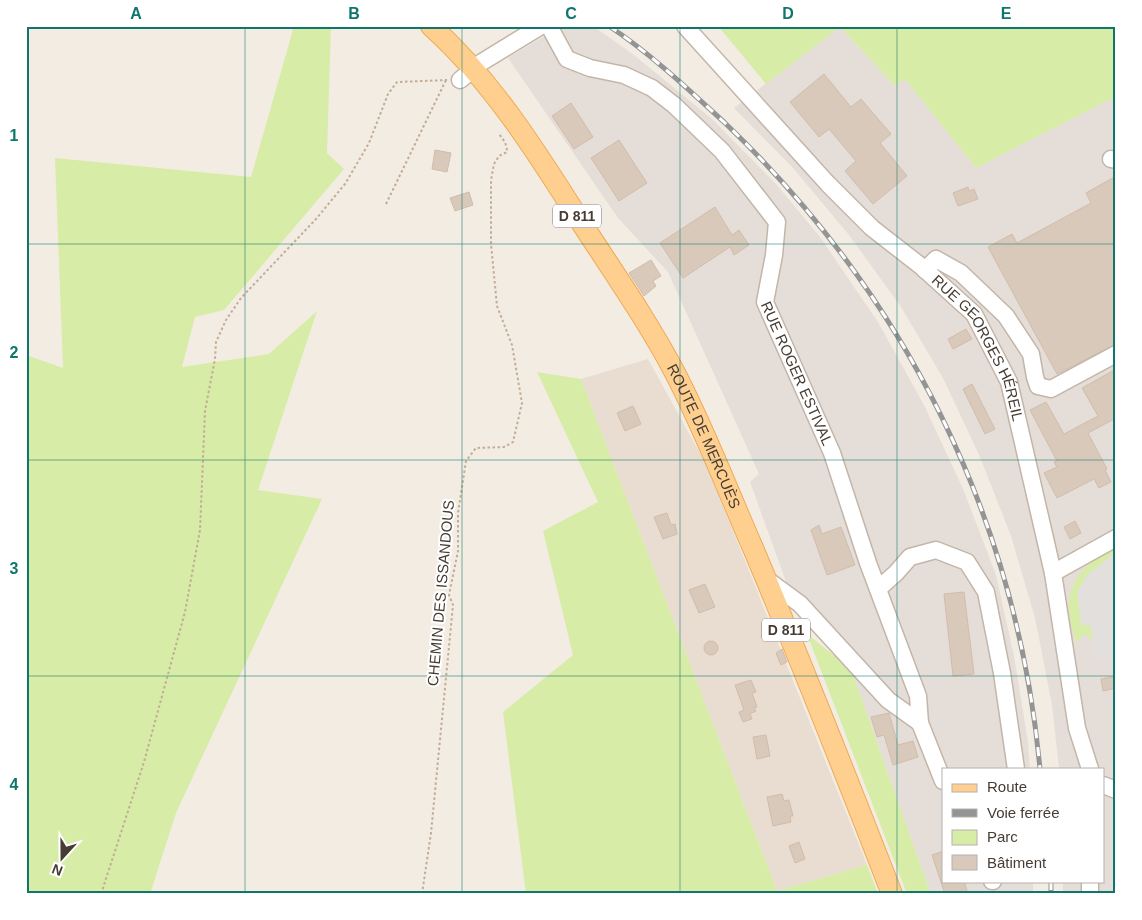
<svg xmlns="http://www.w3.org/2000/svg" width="1142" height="920" viewBox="0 0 1142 920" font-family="Helvetica,sans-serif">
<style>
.residential{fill:#e8ddd0}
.industrial{fill:#e5ded8}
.green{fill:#d7eca7}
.parking{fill:#e3dfdc}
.building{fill:#d9c9ba;stroke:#d2bcaa}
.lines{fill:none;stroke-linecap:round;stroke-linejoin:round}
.minor-casing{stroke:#c3b5a8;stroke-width:19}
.major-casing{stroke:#efab55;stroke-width:22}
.path{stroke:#c3ac95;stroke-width:2;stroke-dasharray:2.5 2.5;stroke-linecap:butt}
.minor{stroke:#fff;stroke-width:16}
.major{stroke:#ffcf90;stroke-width:20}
.rail-casing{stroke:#949494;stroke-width:5}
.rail{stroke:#fff;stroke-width:3;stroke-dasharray:9;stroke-linecap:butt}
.grid{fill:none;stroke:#0f766e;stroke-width:1;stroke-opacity:0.55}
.labels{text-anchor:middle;stroke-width:4;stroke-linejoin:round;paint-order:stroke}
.shield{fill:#fff;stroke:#7e7670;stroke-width:1}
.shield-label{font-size:14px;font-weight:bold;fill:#463c33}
.street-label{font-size:15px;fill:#463c33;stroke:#fff}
.neatline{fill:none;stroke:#0f766e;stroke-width:2}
.grid-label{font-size:16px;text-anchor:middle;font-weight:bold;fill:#0f766e}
</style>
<rect width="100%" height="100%" fill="#f3ece3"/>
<path class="residential" d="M648 359 707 466 867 865 777 891 581 379Z"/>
<path class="industrial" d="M561 26H593L634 55 712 119 776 184 820 237 878 322 924 405 964 491 996 575 1014 656 1028 742 1030 769H943V881H1033V894H931L851 669 797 612 750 482 759 474 668 272 618 218 508 58Z
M840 27 895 86 905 78 976 168 1111 99 1116 107V894H1063V881H1103V769H1059L1052 705 1035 618 1011 536 980 457 943 378 901 307 849 235 793 168 734 108Z"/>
<path class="green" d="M294 26H331L327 153 344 169 224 310 195 317 182 367 269 354 317 311 258 490 322 499 176 813 150 894H26V355L63 368 55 158 251 177Z
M718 26H1100L1116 29V107L1111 99 976 168 905 79 895 86 840 27 766 84Z
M537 372 581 379 777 891 867 865 878 894H526L503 712 573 655 543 531 598 502Z
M1116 544V552L1110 556 1082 625H1090L1093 640 1090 641 1089 636 1082 635 1079 642 1075 640C1073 630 1069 619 1069 609 1067 577 1092 560 1116 544Z
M807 634 851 669 931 894H907Z"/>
<path class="parking" d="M1116 552V659L1094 660 1090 641 1093 639 1090 625H1081L1077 592 1087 575Z"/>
<path class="building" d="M824 74 851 107 861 99 891 134 880 143 907 176 873 204 845 171 856 161 829 129 819 137 790 102Z
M571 103 593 137 574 149 552 116Z
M619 140 647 183 619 201 591 158Z
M435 150 451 153 447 172 432 169Z
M1116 176V344L1057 374 988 247 1012 234 1017 243 1091 203 1086 193Z
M968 187 969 191 974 189 978 199 958 206 953 193Z
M469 192 473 205 455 211 450 198Z
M715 207 732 235 739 230 749 245 734 255 730 247 683 278 660 243Z
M651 260 661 276 653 281 656 286 644 296 629 273Z
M966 329 972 339 953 349 948 339Z
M1116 369V418L1088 433 1107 469 1105 470 1111 482 1099 488 1094 479 1057 498 1044 473 1057 467 1054 462 1057 461 1030 410 1046 402 1064 434 1098 416 1082 388Z
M972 384 995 429 985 434 963 389Z
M633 406 641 424 625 431 617 413Z
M667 513 671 525 675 524 677 534 663 539 654 517Z
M1075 521 1081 533 1070 539 1064 527Z
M819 525 822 534 841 527 855 565 827 575 811 530Z
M705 584 715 607 699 613 689 590Z
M964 592 974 674 953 676 944 594Z
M704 648a7 7 0 1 1 14 0a7 7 0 1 1-14 0Z
M782 649 787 662 781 665 776 653Z
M1116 676V688L1103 691 1101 679Z
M751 680 756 692 752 693 757 707 754 708 756 711 750 714 752 719 743 722 739 712 744 710 735 685Z
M889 713 898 745 913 741 918 757 893 765 884 735 877 737 871 717Z
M766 735 770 756 757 759 753 737Z
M782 794 784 801 789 800 793 816H790L791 822 773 826 767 797Z
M799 842 805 859 795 863 789 846Z
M943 851V881H964L968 894H945L932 855Z"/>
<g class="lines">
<g class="minor-casing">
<g id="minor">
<path id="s1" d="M549 26 567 59 590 68 624 75 652 88 674 105 722 151 777 222 774 255 765 302 832 453 868 563 918 696 920 723 943 781"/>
<path id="s2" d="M685 26 828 184 872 228 922 267 974 314 1009 382 1053 573 1077 728 1090 769"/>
<path d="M460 80 482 62 541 26"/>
<path d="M1111 159 1116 160"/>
<path d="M925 270 936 259 961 273 1006 316 1031 354 1035 377 1038 386 1051 389 1116 354"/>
<path d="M1053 573 1116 538"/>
<path d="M766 579 800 604 888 700 920 723"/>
<path d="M878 589 896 573 910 557 936 550 967 562 986 592 1002 673 1016 769"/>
<path d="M1103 785 1116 790"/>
<path d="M992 881H993"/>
<path d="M1090 881V894"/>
</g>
</g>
<g class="major-casing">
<g id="major">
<path id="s3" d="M431 26C492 81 536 151 579 219 611 269 646 318 674 371 704 428 727 489 753 548 801 662 847 778 892 894"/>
</g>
</g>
<path class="path" d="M386 204 446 80
M101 894 144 762 185 612 200 530 205 411 215 359 216 342 226 320 241 298 316 219 345 184 369 143 388 94 397 82 447 80
M422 894 431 833 453 605 449 595 458 551V513L466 461 476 448 504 447 513 442 522 403 512 345 497 306 491 244V180L494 164 499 156 507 152C507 145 504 140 499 134"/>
<use href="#minor" class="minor"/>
<use href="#major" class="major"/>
<g class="rail-casing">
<path id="rail" d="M609 26C651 54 688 89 725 123 906 296 1017 519 1040 769
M1051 881V894"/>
</g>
<use href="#rail" class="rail"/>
</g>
<path class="grid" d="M245 26V894M462 26V894M680 26V894M897 26V894M26 244H1116M26 460H1116M26 676H1116"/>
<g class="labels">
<g class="shield">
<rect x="553" y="204.5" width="48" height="23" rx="4"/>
<rect x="762" y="618.5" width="48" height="23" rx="4"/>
</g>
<g class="shield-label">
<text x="577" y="221">D 811</text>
<text x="786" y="635">D 811</text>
</g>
<g class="street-label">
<text dy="5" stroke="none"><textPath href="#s2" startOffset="440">RUE GEORGES HÉREIL</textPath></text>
<text dy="5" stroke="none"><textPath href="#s1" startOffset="471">RUE ROGER ESTIVAL</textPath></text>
<text dy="5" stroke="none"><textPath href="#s3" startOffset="495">ROUTE DE MERCUÈS</textPath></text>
<text transform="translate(441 593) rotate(-85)" y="5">CHEMIN DES ISSANDOUS</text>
</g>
</g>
<rect width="1142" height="920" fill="none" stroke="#ffffff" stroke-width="55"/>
<rect x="942" y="768" width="162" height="115" fill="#ffffff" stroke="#b5b1ad"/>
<rect x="952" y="784" width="25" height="8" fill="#ffcf90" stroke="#b5b1ad"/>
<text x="987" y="792" font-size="15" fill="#463c33">Route</text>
<rect x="952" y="809" width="25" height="8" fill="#949494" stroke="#b5b1ad"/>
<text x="987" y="818" font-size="15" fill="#463c33">Voie ferrée</text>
<rect x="952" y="830" width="25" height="15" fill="#d7eca7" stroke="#b5b1ad"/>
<text x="987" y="842" font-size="15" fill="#463c33">Parc</text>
<rect x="952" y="855" width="25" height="15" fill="#d9c9ba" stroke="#b5b1ad"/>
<text x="987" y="868" font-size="15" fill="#463c33">Bâtiment</text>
<g transform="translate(62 858) rotate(201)" stroke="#ffffff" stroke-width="4" paint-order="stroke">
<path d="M0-4L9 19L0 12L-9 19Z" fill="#463c33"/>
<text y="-8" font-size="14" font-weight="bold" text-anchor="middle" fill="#463c33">N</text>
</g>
<rect x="28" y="28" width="1086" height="864" class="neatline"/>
<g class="grid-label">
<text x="136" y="19">A</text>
<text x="354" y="19">B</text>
<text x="571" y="19">C</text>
<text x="788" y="19">D</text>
<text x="1006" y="19">E</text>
<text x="14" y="141">1</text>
<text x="14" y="358">2</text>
<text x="14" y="574">3</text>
<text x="14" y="790">4</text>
</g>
</svg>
